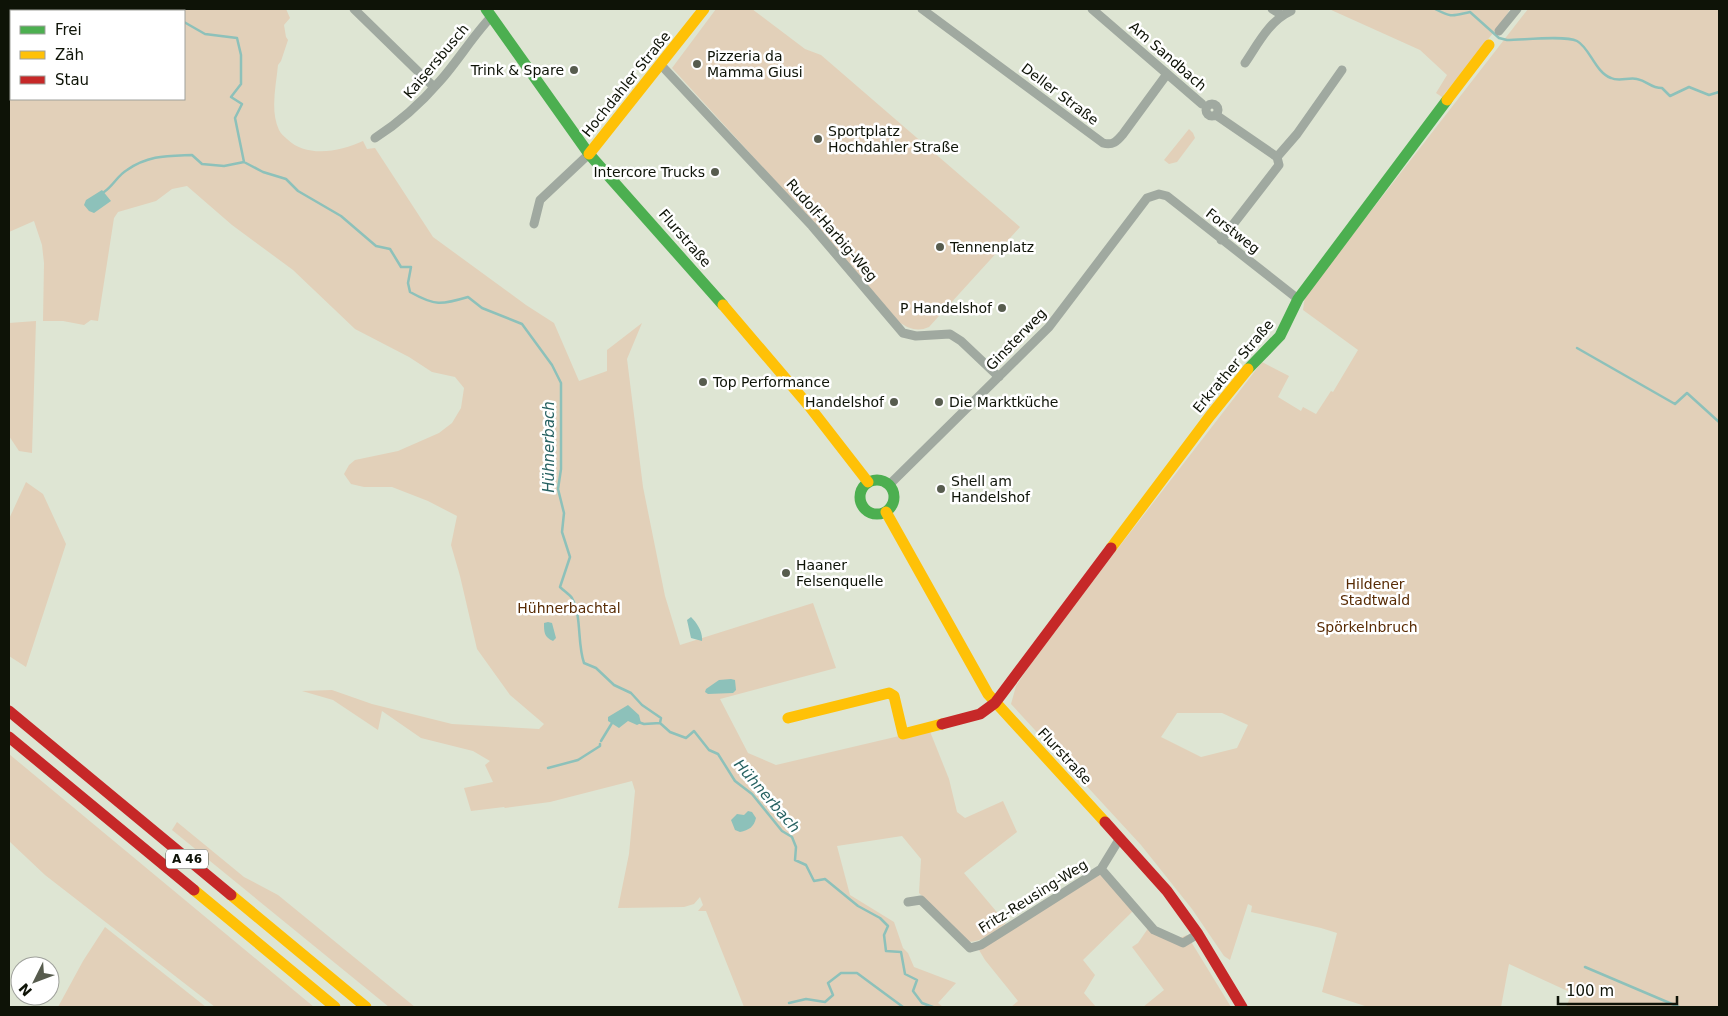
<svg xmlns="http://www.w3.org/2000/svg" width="1728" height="1016" viewBox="0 0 1728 1016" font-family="'DejaVu Sans',sans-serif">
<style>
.green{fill:#e2d0b9;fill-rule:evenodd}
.water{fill:#8dc1ba}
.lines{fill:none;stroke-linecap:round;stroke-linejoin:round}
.stream{stroke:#8dc1ba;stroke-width:2.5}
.street{stroke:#a0a9a0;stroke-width:9}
.fast{stroke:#4caf50;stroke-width:11}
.slow{stroke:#ffc107;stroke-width:11}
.jam{stroke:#c62828;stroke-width:11}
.poi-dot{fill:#575c4e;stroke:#fff;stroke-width:2}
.labels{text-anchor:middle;stroke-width:5;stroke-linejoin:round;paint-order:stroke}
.shield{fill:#fff;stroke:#565a51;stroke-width:1}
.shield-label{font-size:12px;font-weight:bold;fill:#0e1307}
.poi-label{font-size:14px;fill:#0e1307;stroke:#fff;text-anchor:start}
.street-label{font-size:14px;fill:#0e1307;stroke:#fff}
.park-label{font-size:14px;fill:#582b04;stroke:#fff}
.water-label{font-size:15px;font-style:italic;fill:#276262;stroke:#fff}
</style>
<rect width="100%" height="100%" fill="#dee5d3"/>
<path class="green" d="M9 9H286L290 18 284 25 286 37 288 40 281 61 278 65C276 86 270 111 279 130 281 134 284 136 287 139 306 158 340 152 363 141L367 149 375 148 433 237 526 305 554 323 579 381 607 371V350L642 323 627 359 643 487 665 596 680 645 813 603 836 668 720 699 748 753 776 765 929 729 949 779 957 812 965 818 1003 801 1017 832 964 873 1006 923C994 932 983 942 968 942L919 893 921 859 902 836 837 846 850 895 894 922 903 948 908 953 914 967 956 983 938 1003 943 1007H744L706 911H698L703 905 700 897 694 904 684 907 618 908 629 854 635 791 632 781 550 802 505 808 504 807 471 811 464 788 493 782 485 765 490 761 473 751 421 738 382 711 378 730 333 700 302 691 332 690 372 704 452 724 539 729 544 724 510 695 477 649 460 576 451 545 457 516 428 501 392 487H364L351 484 344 474 349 465 355 460 398 451 439 433 452 423 461 408 464 388 455 377 432 372 409 357 355 329 293 270 232 225 187 186 172 189 156 201 118 212 114 218 98 321 91 320 84 325 63 321H43L44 263 42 245 34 221 9 232ZM11 11H184V99H11Z
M716 9H752L805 49 821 55 1020 227 929 327C918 332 909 329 899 322L813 222 672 68Z
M1329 9H1510L1505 18 1442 97 1436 93 1447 75 1420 50Z
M1528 9H1719V1007H1566L1572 993 1509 964 1501 1007H1368L1322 992 1337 933 1321 928 1251 912 1252 906 1248 904 1230 960 1224 956 1192 909 1141 845 1011 704 1016 686 1044 644 1262 362 1289 376 1278 397 1301 411 1303 407 1316 414 1331 391 1333 392 1358 350 1303 310 1305 296ZM1177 713H1222L1248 725 1237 748 1201 757 1161 737Z
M1189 129 1193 133 1195 138 1177 162 1169 164 1164 160Z
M36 321 32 453 19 451 9 436V323Z
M26 482 43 494 66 544 26 667 9 656V519Z
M9 754 314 1007H215L45 875 9 841Z
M177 822 244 877 278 895 415 1007H389L172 830Z
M1100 873 1133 911 1083 960 1095 975 1084 993 1096 1007H1011L1018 1001 985 960 979 950Z
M105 927 206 1007H58L83 961Z
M1149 927 1173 941 1187 935 1231 1007H1143L1164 990 1132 947 1138 943Z"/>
<path class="water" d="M102 190 111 201 94 213 89 211 84 205 86 200Z
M691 617C697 623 703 632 702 641L691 638 687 620Z
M548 622 552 623 556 638 553 641C544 637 544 632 544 623Z
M731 679 735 680 736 690 733 693 708 694 705 692 706 689 719 680Z
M628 705 639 715 641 723 637 725 628 721 619 728 608 721V717Z
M748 811 752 812 756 818C754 827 749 830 740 832L735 830 731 820 737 814 744 815Z"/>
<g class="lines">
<path class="stream" d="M171 9 173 11
M1435 9C1453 18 1452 16 1470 12L1499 38 1507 40C1523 40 1565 35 1577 41 1590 48 1595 72 1611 78 1619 82 1629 77 1637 79 1648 81 1650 88 1662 88L1670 96 1689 87 1709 95 1719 92
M184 22 205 34 237 38 241 55V84L231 97 242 104 235 118 244 162 263 172 286 179 298 191 341 216 376 246 390 249 401 267H411L408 283 410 292C435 306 441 305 468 297L482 308 522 324 552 365 561 383V469L558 489 564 513 562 532 570 557 560 587C564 591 569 594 572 598 582 616 577 643 584 663L596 668 614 685 631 693 642 705 661 718 660 723 670 732 686 738 694 731 709 750 718 754 735 781 752 794 782 831 792 837 796 847 795 860 806 865 814 881 825 879 858 906 880 918 888 926 884 935 886 951 901 952 905 974 917 980 913 991 922 1003 933 1007
M104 192C113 186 118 175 127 170 149 155 167 156 192 155L202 164 224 166 244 162
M1577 348 1675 404 1687 393 1719 422
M638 722 644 724 660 723
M601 741 612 723
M548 768 578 760 600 746V744
M1585 967 1679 1007
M789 1003 806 999 825 1002 833 995 828 983 841 973H857L903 1007"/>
<path class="street" d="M354 9 434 87
M922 9 1103 143C1113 146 1117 141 1123 134L1167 74
M1092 9 1202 104
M1272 9 1282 15
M1499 31 1517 9
M1245 63C1258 44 1269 21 1291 11
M661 65 812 226 903 333 916 336 950 334 961 341 999 377
M1206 110a6 6 0 1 1 12 0a6 6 0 1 1-12 0Z
M1216 115 1277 157 1297 134 1342 70
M375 138C400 122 421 103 440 81 458 61 472 37 491 17
M534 224 540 200 589 154
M1221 240 1279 165 1277 157
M889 485 1049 327 1147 198 1159 194 1167 196 1298 299
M1120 838 1101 869 1154 930 1183 943 1198 934
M908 902 921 900 970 948 981 945 1101 869"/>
<path class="fast" d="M486 9 589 154 723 305
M1248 369 1280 336 1298 299 1447 100
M860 497a17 17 0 1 1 34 0a17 17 0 1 1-34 0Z"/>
<path class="slow" d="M1447 100 1489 45
M589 154 704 9
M723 305 809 406 868 482
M886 512 988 694 1105 822
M1111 548 1210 416 1248 369
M788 718 889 693 894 696 903 734 942 724
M194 890 335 1007
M231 895 366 1007"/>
<path class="jam" d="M9 711 231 895
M942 724 980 714 995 703 1111 548
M9 737 194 890
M1105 822 1167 891 1198 934 1242 1007"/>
</g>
<g class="poi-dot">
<circle cx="697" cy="64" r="5"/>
<circle cx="574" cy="70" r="5"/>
<circle cx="818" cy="139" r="5"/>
<circle cx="715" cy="172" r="5"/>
<circle cx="940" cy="247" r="5"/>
<circle cx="1002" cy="308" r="5"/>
<circle cx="703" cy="382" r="5"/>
<circle cx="894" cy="402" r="5"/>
<circle cx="939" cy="402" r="5"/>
<circle cx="941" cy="489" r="5"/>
<circle cx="786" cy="573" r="5"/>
</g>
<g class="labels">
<rect class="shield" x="166" y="849.5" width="42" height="19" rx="4"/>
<g class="shield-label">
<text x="187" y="863">A 46</text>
</g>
<g class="poi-label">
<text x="707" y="61">Pizzeria da<tspan x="707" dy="16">Mamma Giusi</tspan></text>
<text x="564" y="75" text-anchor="end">Trink &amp; Spare</text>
<text x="828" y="136">Sportplatz<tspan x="828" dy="16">Hochdahler Straße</tspan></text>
<text x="705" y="177" text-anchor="end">Intercore Trucks</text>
<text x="950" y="252">Tennenplatz</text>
<text x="992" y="313" text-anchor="end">P Handelshof</text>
<text x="713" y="387">Top Performance</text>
<text x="884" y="407" text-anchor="end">Handelshof</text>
<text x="949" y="407">Die Marktküche</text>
<text x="951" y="486">Shell am<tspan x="951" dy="16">Handelshof</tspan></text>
<text x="796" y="570">Haaner<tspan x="796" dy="16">Felsenquelle</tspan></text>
</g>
<g class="street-label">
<text transform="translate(1168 56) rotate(41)" y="5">Am Sandbach</text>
<text transform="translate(436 61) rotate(-50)" y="5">Kaisersbusch</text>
<text transform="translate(626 84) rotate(-51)" y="5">Hochdahler Straße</text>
<text transform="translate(1060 94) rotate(37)" y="5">Deller Straße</text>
<text transform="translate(832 230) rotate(49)" y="5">Rudolf-Harbig-Weg</text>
<text transform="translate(1233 231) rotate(38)" y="5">Forstweg</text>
<text transform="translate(685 238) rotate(49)" y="5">Flurstraße</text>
<text transform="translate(1016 339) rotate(-46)" y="5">Ginsterweg</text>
<text transform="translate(1233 366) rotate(-50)" y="5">Erkrather Straße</text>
<text transform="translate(1065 756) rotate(47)" y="5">Flurstraße</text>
<text transform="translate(1033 896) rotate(-32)" y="5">Fritz-Reusing-Weg</text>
</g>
<g class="park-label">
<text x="1375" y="589">Hildener<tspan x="1375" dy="16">Stadtwald</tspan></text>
<text x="569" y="613">Hühnerbachtal</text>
<text x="1367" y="632">Spörkelnbruch</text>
</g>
<g class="water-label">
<text transform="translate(549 447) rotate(-90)" y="5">Hühnerbach</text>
<text transform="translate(767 796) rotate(49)" y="5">Hühnerbach</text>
</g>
</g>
<rect width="1728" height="1016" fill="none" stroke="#0e1307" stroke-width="20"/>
<rect x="10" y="10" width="175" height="90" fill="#ffffff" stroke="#9fa19c"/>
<rect x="20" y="26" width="25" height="8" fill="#4caf50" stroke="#9fa19c"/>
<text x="55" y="35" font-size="15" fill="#0e1307">Frei</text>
<rect x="20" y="51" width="25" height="8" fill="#ffc107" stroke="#9fa19c"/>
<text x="55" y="60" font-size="15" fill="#0e1307">Zäh</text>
<rect x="20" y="76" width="25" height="8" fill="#c62828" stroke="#9fa19c"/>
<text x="55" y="85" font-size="15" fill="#0e1307">Stau</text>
<g transform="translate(35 981) rotate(228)"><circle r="24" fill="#ffffff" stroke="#9fa19c"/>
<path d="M0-4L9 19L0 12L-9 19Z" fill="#575c4e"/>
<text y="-8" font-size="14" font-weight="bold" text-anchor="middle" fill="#0e1307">N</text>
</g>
<path d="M1558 996v8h119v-8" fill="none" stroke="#0e1307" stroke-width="2.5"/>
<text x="1566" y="996" font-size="15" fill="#0e1307" stroke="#ffffff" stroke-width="4" paint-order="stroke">100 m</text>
</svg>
